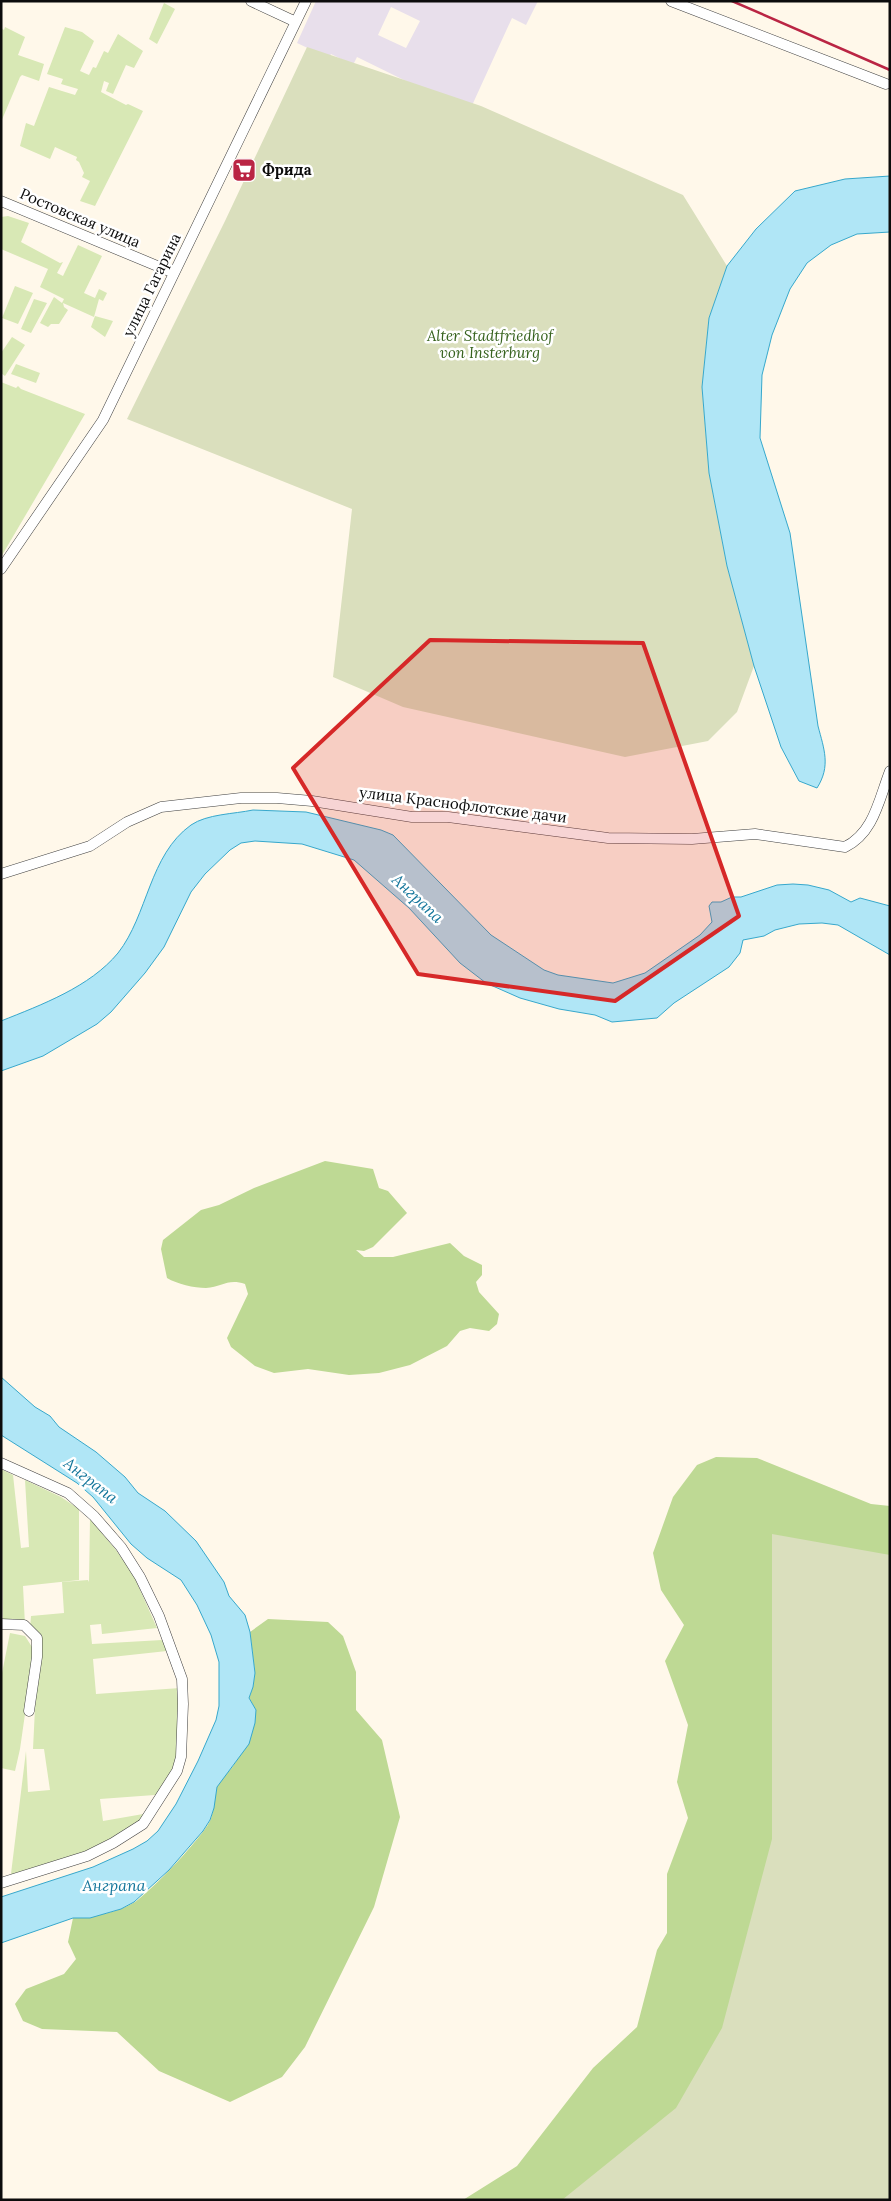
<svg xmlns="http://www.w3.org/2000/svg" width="891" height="2201" viewBox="0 0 891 2201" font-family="Lora,serif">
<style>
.industrial{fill:#e8dfeb;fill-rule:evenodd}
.green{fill:#d8e8b5}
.forest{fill:#bed994}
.cemetery{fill:#dadfbd}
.water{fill:#b0e6f6;stroke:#37a8cc}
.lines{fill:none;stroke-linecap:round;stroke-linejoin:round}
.minor-casing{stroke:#3f3f3f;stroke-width:11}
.minor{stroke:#fff;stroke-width:10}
.rail{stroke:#ba2544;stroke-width:2.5}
.marked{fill:#d62828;fill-opacity:0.2;stroke:#d62828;stroke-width:4;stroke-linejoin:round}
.labels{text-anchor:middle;stroke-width:5;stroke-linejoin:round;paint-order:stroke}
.poi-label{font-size:15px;font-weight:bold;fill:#0c0c0c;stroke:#fff;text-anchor:start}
.street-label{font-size:15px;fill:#0c0c0c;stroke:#fff}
.park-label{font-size:15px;font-style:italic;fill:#36621d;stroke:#fff}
.water-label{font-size:16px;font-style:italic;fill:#16779c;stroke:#fff}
</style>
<rect width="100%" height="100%" fill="#fff8ea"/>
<path class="industrial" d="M316 1H538L526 25 512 18 469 112 357 57 353 65 331 54 329 58 297 43ZM391 7 420 21 406 48 378 35Z"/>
<path class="green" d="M164 3 175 9 157 44 149 39Z
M5 27 25 37 18 55 44 64 39 81 22 75 20 77 1 122V28L4 30Z
M65 27 82 32 94 41 80 71 89 75 93 67 96 68 104 51 108 53 118 34 143 51 134 68 126 65 113 94 106 91 109 83 104 81 101 92 126 105 128 104 143 111 95 206 80 201 90 181 82 177 84 173 79 162 76 160 77 157 55 147 50 159 20 146 26 123 34 126 49 87 75 95 78 89 61 84 63 79 47 74Z
M8 216 29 223 21 242 60 263 63 262 57 273 63 276 78 245 102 256 84 293 95 298 99 289 107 293 103 301 99 299 94 317 63 303 64 307 68 310 59 324H51L48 327 40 323 54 297 62 303 64 299 40 287 48 269 1 249V217Z
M15 286 33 293 18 324 2 318Z
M34 299 47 303 31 333 21 329Z
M95 316 113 321 105 337 91 327Z
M12 337 25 345 5 376 1 373V353Z
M16 364 40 373 36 383 11 374Z
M1 382 16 388 18 386 21 389 85 414 1 557Z
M1 1469 13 1475 21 1548 29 1547 25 1480 61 1497 79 1509V1580L23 1586 25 1625 3 1623Z
M90 1519 116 1550 133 1574 157 1628 102 1634 101 1624 90 1625 92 1644 162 1640 167 1651 93 1659 96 1694 180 1688 179 1776 168 1794 100 1799 103 1821 149 1813 139 1831 10 1882 26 1751 28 1792 50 1790 44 1749H33L38 1647 30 1629 31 1616 64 1613 62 1582 88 1580 89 1582Z
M10 1633 25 1636 32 1647 33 1658 20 1749 15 1771 1 1768V1678Z"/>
<path class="forest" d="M325 1161 373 1169 379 1188 388 1191 407 1213 373 1247 364 1251 356 1250 364 1257H393L450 1243 464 1256 482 1265V1275L476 1282 479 1292 499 1314 497 1324 489 1331 470 1328 460 1331 447 1346 410 1365 379 1373 349 1375 308 1369 274 1373 255 1366 231 1347 227 1338 248 1294 245 1284C228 1278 222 1287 206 1288 194 1288 177 1284 167 1278L161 1249 163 1240 201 1210 219 1205 254 1188Z
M716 1457 757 1458 871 1504 890 1506V1574L786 1751 759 1997 675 2128 592 2200H463L517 2166 593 2068 637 2027 657 1950 667 1933V1874L688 1818 677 1782 688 1725 665 1661 684 1625 661 1590 653 1553 673 1497 697 1465Z
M268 1619 328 1622 343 1636 356 1672V1710L382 1740 400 1817 374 1907 305 2047 282 2077 230 2102 159 2071 117 2032 42 2029 23 2021 15 2004 26 1989 64 1974 76 1959 68 1942 73 1918C91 1918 119 1912 135 1902 153 1889 200 1840 210 1821 215 1810 212 1798 217 1787 221 1777 230 1772 235 1763 245 1747 250 1727 256 1710L249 1698 253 1686 255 1673 250 1632Z"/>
<path class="cemetery" d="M307 47 481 106 683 195 727 266 709 318 702 387 709 473 727 566 754 666 737 712 708 741 625 757 403 707 333 677 352 509 127 419 225 221Z
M772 1534 890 1555V2200H562L676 2108 722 2028 772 1839Z"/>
<path class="water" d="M890 176V232L857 234 831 245 807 263 790 289 772 335 762 375 760 438 790 533 818 726C824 749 831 766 817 788L799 781 781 747 754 666 727 566 709 473 702 387 709 318 727 266 756 229 795 191 845 179Z
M253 810 306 812 381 830 393 835 491 935 544 970 558 975 613 983 645 973 700 935 712 922 709 906 712 902H721L732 897H741L777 885 793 884 808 885 829 890 851 902 860 898 890 906V955L838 925 822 923 799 924 775 930 764 936 743 940 740 953 729 967 674 1003 657 1018 612 1022 595 1015 559 1009 520 998 486 983 460 963 409 908 354 860 302 844 255 841 241 843 230 850 205 874 191 892 164 947 145 973 111 1012 97 1024 43 1056 1 1071V1021C41 1005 90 987 118 953 148 915 149 855 191 825 207 814 234 814 253 810Z
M1 1377 35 1407 50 1416 59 1427 96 1452 125 1477 138 1493 165 1511 196 1541 224 1582 229 1596 245 1615 250 1632 255 1673 253 1687 249 1698 256 1710 255 1723 249 1744 217 1787 214 1808 210 1820 203 1831 169 1870 134 1902 121 1909 90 1918H73L1 1943V1897L93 1867 133 1849 147 1841 158 1831 176 1804 198 1761 216 1720 219 1706V1662L211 1635 197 1605 181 1580 147 1558 131 1544 93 1497 77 1483 1 1435Z"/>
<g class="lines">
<g class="minor-casing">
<path id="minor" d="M251 1 296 22
M671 1 886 84
M1 201 174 273
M1 569 103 420 306 1
M1 874 90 846 127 822 161 807 241 798H277L312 801 412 817H448L608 838 692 839 755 834 845 847C874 833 879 799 890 771
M1 1463 68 1493 94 1516 121 1547 140 1577 159 1616 182 1679 183 1704 181 1757 177 1771 143 1824 113 1843 87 1856 1 1883
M1 1624 24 1625 37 1638V1657L29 1711"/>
</g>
<use href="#minor" class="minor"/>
<path class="rail" d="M732 1 890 70"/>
</g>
<path class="marked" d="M430 640 643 643 739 916 615 1001 418 974 293 768Z"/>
<defs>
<g id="supermarket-square" transform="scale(1.25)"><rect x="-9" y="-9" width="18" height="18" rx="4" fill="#ba2544" stroke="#fff"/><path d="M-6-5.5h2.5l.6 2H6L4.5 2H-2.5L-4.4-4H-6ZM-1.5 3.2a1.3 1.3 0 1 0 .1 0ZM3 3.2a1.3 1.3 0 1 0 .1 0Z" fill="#fff"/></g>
</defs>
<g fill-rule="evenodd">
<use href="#supermarket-square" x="244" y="170"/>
</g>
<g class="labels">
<g class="poi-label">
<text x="262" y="175">Фрида</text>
</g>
<g class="street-label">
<text transform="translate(80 218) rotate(23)" y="5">Ростовская улица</text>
<text transform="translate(152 285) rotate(-64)" y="5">улица Гагарина</text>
<text transform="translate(463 805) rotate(7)" y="5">улица Краснофлотские дачи</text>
</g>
<g class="park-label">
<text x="490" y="341">Alter Stadtfriedhof<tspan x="490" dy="17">von Insterburg</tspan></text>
</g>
<g class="water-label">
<text transform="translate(418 898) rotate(43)" y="6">Анграпа</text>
<text transform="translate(91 1480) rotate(38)" y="6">Анграпа</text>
<text x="114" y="1891">Анграпа</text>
</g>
</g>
<rect width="891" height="2201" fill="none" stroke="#0c0c0c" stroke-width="5"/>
</svg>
